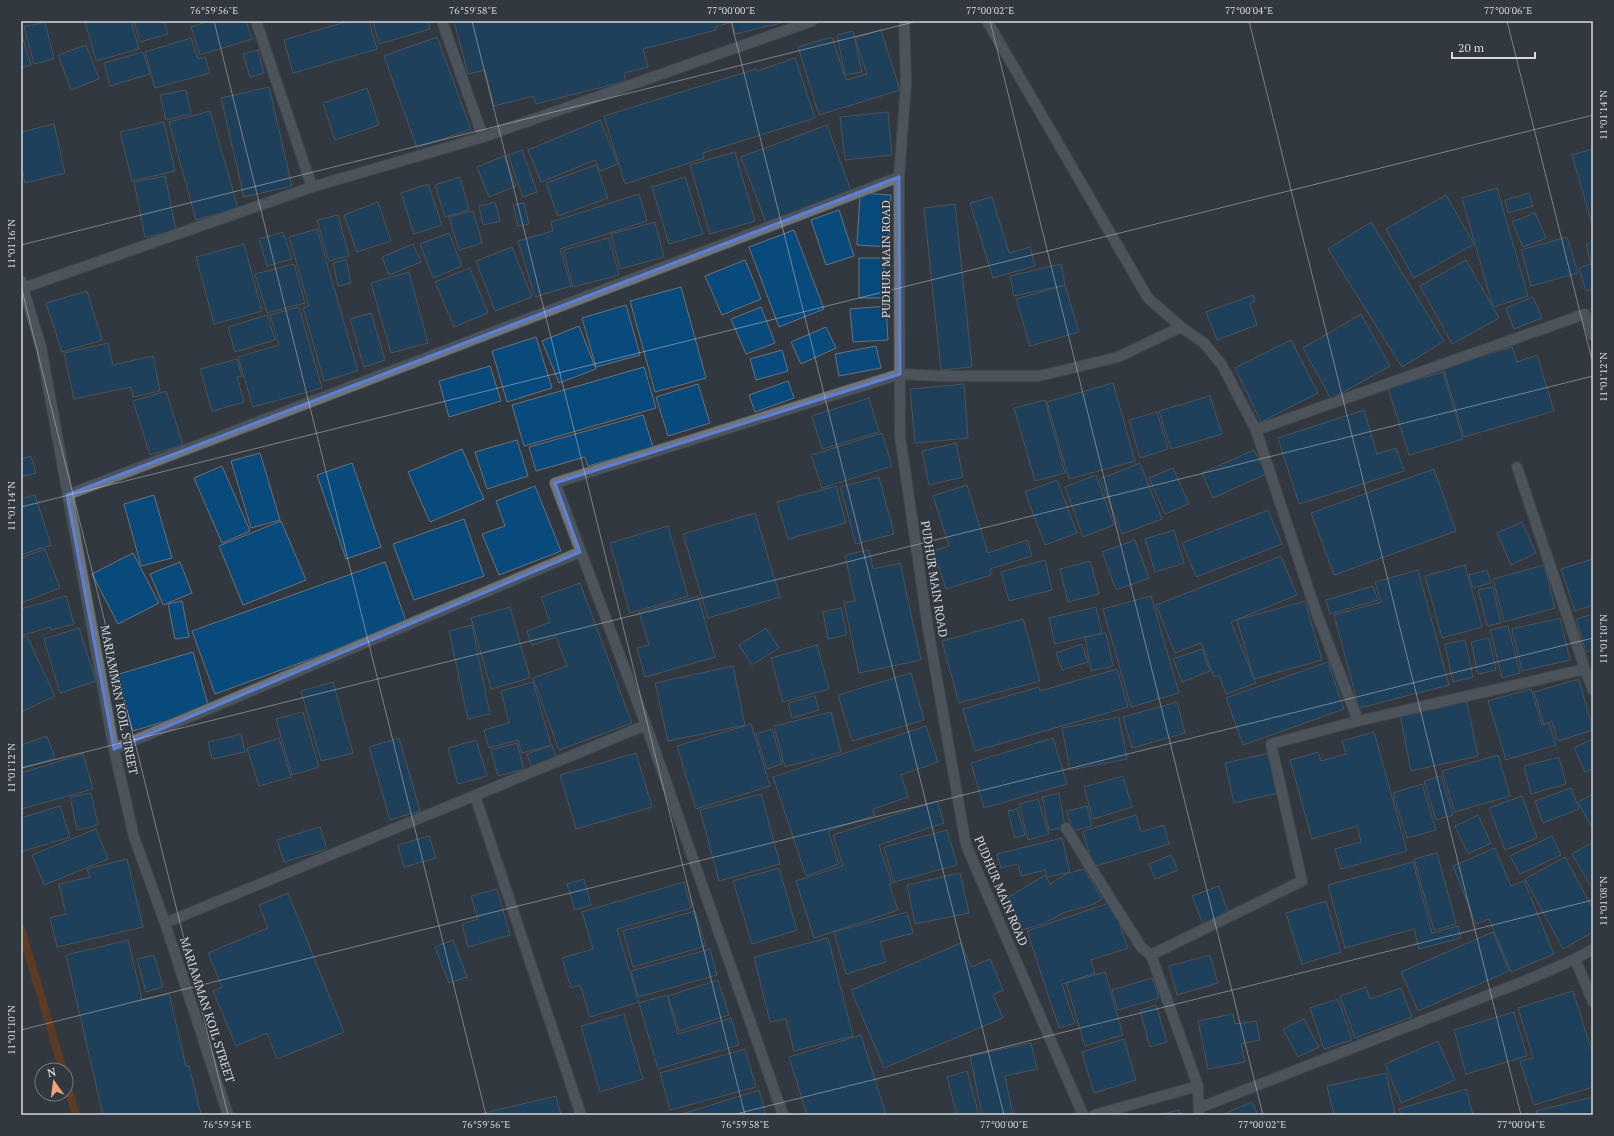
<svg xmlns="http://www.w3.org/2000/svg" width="1614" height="1136" viewBox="0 0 1614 1136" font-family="'PT Serif',serif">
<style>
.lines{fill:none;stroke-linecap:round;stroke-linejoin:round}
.stream{stroke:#913d00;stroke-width:8}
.building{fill:#094a7c;stroke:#6a7179}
.minor-casing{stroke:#51575c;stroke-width:12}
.minor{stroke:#6e757d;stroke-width:10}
.marked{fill:none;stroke:#5d7fda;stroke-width:3;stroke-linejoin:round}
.ticks{fill:none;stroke:#d5d9de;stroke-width:1;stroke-opacity:0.45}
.labels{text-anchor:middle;stroke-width:3;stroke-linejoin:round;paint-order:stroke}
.street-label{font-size:12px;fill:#d5d9de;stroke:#31383f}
.neatline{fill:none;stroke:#d5d9de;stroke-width:1.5}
.ticks-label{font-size:10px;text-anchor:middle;fill:#d5d9de}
</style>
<rect width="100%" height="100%" fill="#31383f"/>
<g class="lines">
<path class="stream" d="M21 929 63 1070
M66 1082 76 1115"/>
</g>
<path class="building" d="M85 21H131L139 49 96 61Z
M134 21H164L168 34 140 42Z
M209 21H246L252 39 200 55 191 27Z
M349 21H369L377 49 293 73 284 40Z
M373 21H428L430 29 379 44Z
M454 21H781V23L735 34 732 22 715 27 716 30 643 49 648 67 624 73 626 81 536 104 533 96 494 106 485 70 468 74Z
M45 22 54 59 34 64 24 27Z
M881 30 900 90 819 115 798 47 832 37 846 80 867 74 855 38Z
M853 31 862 72 845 75 837 35Z
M21 32 31 65 21 68Z
M437 37 471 129 417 148 384 56Z
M191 38 198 59 205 57 210 73 155 88 145 52Z
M86 45 99 79 71 90 58 55Z
M258 50 264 73 250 77 243 54Z
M143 52 150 74 110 86 104 63Z
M795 58 815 118 703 153 704 158 625 184 604 116 756 69 757 71Z
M269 87 292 186 244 197 221 98Z
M367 88 379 125 335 140 323 103Z
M186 90 191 114 166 120 160 95Z
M210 111 238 208 196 220 169 122Z
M888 112 892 155 845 160 840 117Z
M600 120 618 164 600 171 595 160 541 182 528 150Z
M164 122 175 171 132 181 120 132Z
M54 124 65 173 25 183 21 165V132Z
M827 125 851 191 766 223 741 157Z
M1593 149V227L1572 155Z
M522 150 537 192 523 197 508 155Z
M735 152 755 221 710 234 690 165Z
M504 156 516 186 489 197 477 167Z
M596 165 608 198 558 216 546 183Z
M165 176 176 231 145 237 134 182Z
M460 177 469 210 445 217 435 185Z
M685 177 703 234 669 244 652 187Z
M428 184 442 225 414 234 401 193Z
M1497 188 1528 296 1493 307 1462 198Z
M860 193 891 195 889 247 857 245Z
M1529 193 1533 206 1508 213 1505 200Z
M639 194 647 221 560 249 571 286 535 297 518 241 553 231 551 222Z
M1446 195 1474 244 1414 278 1386 229Z
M992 197 1009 253 1030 247 1035 266 993 278 970 203Z
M378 202 391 241 357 252 344 215Z
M495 202 500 221 483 225 479 206Z
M524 203 529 224 518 226 513 205Z
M955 204 972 367 941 370 924 208Z
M839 210 854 256 826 265 811 220Z
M473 211 482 243 459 250 449 217Z
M1535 213 1546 238 1523 247 1512 222Z
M338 215 349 256 329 261 317 220Z
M655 222 664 257 620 269 611 234Z
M1371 222 1444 341 1402 367 1328 249Z
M317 229 358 371 324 381 303 308 309 306 289 237Z
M794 230 824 309 779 327 749 247Z
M283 232 292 259 267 266 259 239Z
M449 233 462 266 433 278 420 244Z
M1567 237 1578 273 1531 286 1521 250Z
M609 238 619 275 573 287 563 250Z
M1593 242V289L1586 291 1579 268 1591 264 1586 244Z
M244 244 262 311 214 324 196 257Z
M413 244 421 262 389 275 382 257Z
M512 247 532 297 495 311 476 261Z
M859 258H884V298H859Z
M346 260 351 283 338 286 333 263Z
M745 260 761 299 722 315 705 276Z
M1466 260 1499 318 1452 344 1420 286Z
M294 264 305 303 267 313 255 274Z
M1061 264 1065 285 1014 296 1010 276Z
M470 268 488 313 454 327 435 282Z
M409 272 428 343 391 353 371 283Z
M1065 285 1079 332 1030 346 1016 299Z
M681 287 706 378 655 392 630 301Z
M87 291 102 340 62 352 46 303Z
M1253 295 1255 301 1250 304 1257 325 1217 340 1206 312Z
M1533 297 1542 318 1514 329 1506 308Z
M626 305 640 355 596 367 582 318Z
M886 306 888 340 853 342 850 309Z
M299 307 322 388 253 407 238 357 279 345 270 315Z
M761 307 775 343 746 354 731 319Z
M371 313 385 360 364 367 350 319Z
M1361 314 1390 366 1331 399 1303 348Z
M267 315 275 340 235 352 228 327Z
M579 326 596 369 559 383 542 341Z
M826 327 836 348 801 364 791 342Z
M536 337 552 388 507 402 492 351Z
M1291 340 1318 393 1261 422 1235 368Z
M108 343 113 365 153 356 160 391 133 397 131 387 74 399 64 353Z
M876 346 881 368 839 376 835 354Z
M1512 347 1517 362 1537 355 1554 411 1464 437 1443 367Z
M782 350 788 371 756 380 750 359Z
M237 359 242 376 237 377 244 402 212 411 200 369Z
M490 366 501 401 449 417 439 381Z
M644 367 656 408 524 446 512 405Z
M1443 372 1463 439 1409 455 1388 388Z
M788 381 794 398 755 412 749 395Z
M1113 383 1135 461 1069 479 1047 402Z
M698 384 710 423 668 436 656 397Z
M964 384 968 438 915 443 910 389Z
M166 391 183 445 150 455 133 401Z
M1210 396 1222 434 1171 449 1159 411Z
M869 398 879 432 822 449 812 416Z
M1045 400 1065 473 1035 481 1014 408Z
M1364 410 1377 454 1396 448 1404 471 1299 504 1278 438Z
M1157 412 1168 449 1140 458 1129 420Z
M643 415 653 447 588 466 585 457 536 471 529 447Z
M882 433 892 466 822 488 811 455Z
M517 440 528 476 487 489 475 452Z
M956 443 963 477 929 485 922 451Z
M462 449 484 499 430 522 408 472Z
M1254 450 1266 474 1213 498 1202 473Z
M260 453 280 520 251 528 231 461Z
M31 456 36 473 21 477V459Z
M352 463 381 547 346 559 317 475Z
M1140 463 1162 519 1122 534 1100 479Z
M222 466 250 531 222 543 194 478Z
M1173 468 1189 504 1165 514 1149 478Z
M1434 469 1456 531 1334 575 1311 513Z
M1096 475 1114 525 1083 537 1065 487Z
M879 477 894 534 856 544 840 487Z
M1057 480 1077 533 1045 545 1025 492Z
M967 485 988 553 1027 540 1032 556 990 569 991 575 946 589 933 551 949 546 933 496Z
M535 486 561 551 499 575 482 534 505 526 496 501Z
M836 486 846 523 788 539 777 502Z
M35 495 51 545 21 555V499Z
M154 495 172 558 141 566 124 504Z
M1268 510 1282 544 1196 577 1182 543Z
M755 513 780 597 708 618 683 534Z
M464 519 484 576 414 600 393 544Z
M281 521 306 580 243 605 219 546Z
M1522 522 1536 553 1511 565 1497 533Z
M668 526 688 596 630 613 610 543Z
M1174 530 1184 563 1155 572 1145 539Z
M1135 540 1149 578 1116 590 1102 552Z
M45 549 60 588 21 603V558Z
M869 550 873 569 900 563 921 660 859 673 844 603 855 601 845 555Z
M133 553 159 603 118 624 92 574Z
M1281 556 1297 595 1231 622 1256 683 1226 694 1219 675 1214 677 1201 643 1175 653 1156 605Z
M1593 559V605L1575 611 1561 569Z
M1045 560 1052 590 1009 601 1001 572Z
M1090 561 1099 594 1068 602 1060 569Z
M180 562 192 593 163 605 150 574Z
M385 562 407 624 215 694 192 631Z
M1465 565 1482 627 1442 638 1425 576Z
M1544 565 1555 608 1504 622 1493 579Z
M1418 570 1449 685 1359 708 1334 615 1381 602 1375 582Z
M1487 570 1491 583 1473 588 1469 575Z
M580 583 632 723 559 750 533 678 567 666 556 637 532 645 527 631 550 622 541 597Z
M1373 586 1378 600 1330 614 1326 600Z
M1493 587 1501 623 1487 626 1478 590Z
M66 596 74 624 51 630 50 627 21 636V609Z
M698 596 715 657 645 677 637 648 649 645 639 612Z
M1151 596 1179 693 1131 707 1103 609Z
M182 601 189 637 175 639 168 604Z
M1305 601 1322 660 1254 679 1237 620Z
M510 607 530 678 491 689 471 618Z
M1096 607 1102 633 1055 644 1049 618Z
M841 608 847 635 828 639 823 612Z
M1593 614V650L1586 652 1576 619Z
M1560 618 1570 660 1522 671 1512 629Z
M1023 619 1040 681 959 703 942 641Z
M472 625 490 714 468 719 449 631Z
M1508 626 1520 673 1502 678 1490 630Z
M79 628 96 681 60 693 44 639Z
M766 628 779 648 752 665 739 645Z
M1106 633 1113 666 1091 671 1085 637Z
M27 636 55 696 21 712V639Z
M1489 638 1496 670 1478 674 1471 642Z
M1465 640 1473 677 1453 682 1445 644Z
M1082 644 1088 662 1062 670 1056 653Z
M817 645 829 689 783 702 771 658Z
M1202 649 1210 671 1182 682 1173 659Z
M193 652 209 708 133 731 116 675Z
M1328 662 1344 709 1243 745 1226 698Z
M733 666 745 725 668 741 655 683Z
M1117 669 1128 707 975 751 963 709 1039 687 1040 691Z
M911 673 924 720 852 741 838 695Z
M1579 679 1593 730 1558 741 1552 721 1544 724 1534 692Z
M333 682 353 753 321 761 301 691Z
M533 682 551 745 522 753 518 740 489 748 484 730 509 723 501 691Z
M1531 689 1542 725 1549 723 1556 745 1506 760 1488 701Z
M815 696 819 710 792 718 788 703Z
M1466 699 1478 756 1411 771 1400 714Z
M1177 702 1185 733 1132 748 1123 717Z
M303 712 319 767 292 775 276 719Z
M831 712 841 752 785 767 774 726Z
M1119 717 1127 759 1070 770 1062 728Z
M751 724 770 786 696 809 677 746Z
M926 726 938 762 901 775 908 797 873 809 875 815 828 831 839 864 806 876 773 777Z
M772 729 782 764 767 769 756 734Z
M1374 732 1407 851 1341 869 1335 849 1361 842 1357 826 1312 839 1290 760 1318 752 1321 761 1346 754 1342 741Z
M241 734 245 752 212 759 208 742Z
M47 736 55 758 21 769V745Z
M279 738 291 777 259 786 247 748Z
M399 738 420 811 390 820 369 747Z
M1053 738 1067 784 984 808 971 763Z
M1593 739V768L1585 772 1574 748Z
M476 740 487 776 458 784 448 748Z
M517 743 524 769 498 776 491 750Z
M552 745 556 757 531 766 527 754Z
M636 753 652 807 576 829 560 775Z
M1270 753 1279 793 1234 803 1225 763Z
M83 754 93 789 21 809V773Z
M1498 755 1510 796 1455 812 1442 771Z
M1559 757 1566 784 1531 794 1524 766Z
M1123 776 1132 807 1093 819 1084 787Z
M1441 776 1453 815 1436 820 1424 781Z
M1422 784 1436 830 1407 838 1393 793Z
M1571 788 1579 809 1543 823 1535 801Z
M91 793 98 825 77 830 70 797Z
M1059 793 1065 827 1049 830 1042 797Z
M761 794 780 864 719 881 700 810Z
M1593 794V828H1592L1578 802Z
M1522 796 1537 838 1505 850 1489 808Z
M1038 799 1049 834 1028 840 1019 804Z
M937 801 944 823 879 845 892 884H889L898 910 814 938 796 881 843 866 833 835Z
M60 806 70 837 21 852V818Z
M1087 806 1092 826 1072 831 1067 811Z
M1017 809 1025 835 1015 838 1008 811Z
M1136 815 1141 832 1164 825 1169 844 1093 867 1083 831Z
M1478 815 1491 843 1468 854 1455 826Z
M320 827 327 849 284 862 277 840Z
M96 829 108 859 44 885 32 855Z
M947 830 957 865 894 882 884 847Z
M429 836 436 858 404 867 398 845Z
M1552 836 1561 855 1520 874 1510 856Z
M1062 838 1070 872 1047 877 1045 870 1021 876 1018 864 1001 868 997 854Z
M1593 842V890L1572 854Z
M1495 848 1511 886 1524 881 1554 954 1511 972 1489 919 1476 924 1453 866Z
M1437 853 1456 924 1434 930 1414 859Z
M1171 855 1178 870 1155 879 1149 864Z
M1565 857 1593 909V932L1563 949 1525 879Z
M127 859 143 927 57 947 50 918 66 914 59 884 90 877 87 869Z
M1413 862 1432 933 1458 926 1461 938 1419 949 1414 929 1345 948 1328 885Z
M779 868 797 930 752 944 733 881Z
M1084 869 1102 899 1092 905 1065 912 1045 923 1022 930 1018 917 1007 898 1045 875 1050 884 1066 874Z
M960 873 969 913 915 924 907 885Z
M584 879 591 905 575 910 567 884Z
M684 882 691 908 617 929 639 1002 590 1017 580 985 571 988 562 958 593 949 582 912Z
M1219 886 1229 915 1203 924 1192 896Z
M497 889 510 935 468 947 462 924 478 919 471 896Z
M288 893 344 1032 277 1059 267 1033 236 1046 213 991 222 987 208 953 268 928 259 905Z
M1326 901 1341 952 1302 964 1286 913Z
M1112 902 1128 948 1091 960 1095 973 1062 984 1075 1023 1059 1028 1027 931Z
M695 911 706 946 633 967 623 931Z
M907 912 913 933 880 942 886 962 846 974 834 932Z
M1493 932 1509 971 1418 1011 1401 972Z
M828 938 853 1036 794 1051 786 1019 770 1022 754 957Z
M128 940 142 1000 169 994 186 1066H189L201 1115H103L66 955Z
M453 940 467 977 449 983 435 947Z
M961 943 971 967 990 959 1003 990 993 995 1003 1018 884 1068 851 990Z
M710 949 717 975 638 997 631 971Z
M154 955 163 987 146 992 137 959Z
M1210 955 1218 983 1177 995 1169 966Z
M1105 972 1123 1035 1085 1046 1066 983Z
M1152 978 1159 998 1118 1010 1112 990Z
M718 980 729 1015 679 1031 668 996Z
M1366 987 1370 999 1401 988 1412 1017 1355 1038 1340 996Z
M1573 991 1593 1055V1087L1534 1105 1520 1061 1533 1058 1518 1008Z
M667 995 678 1034 731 1018 739 1045 658 1069 639 1003Z
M1338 999 1352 1040 1324 1049 1310 1008Z
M1156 1005 1167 1042 1150 1047 1140 1010Z
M1514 1012 1527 1056 1466 1074 1454 1030Z
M624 1014 643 1079 600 1092 581 1026Z
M1233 1014 1235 1024 1256 1021 1260 1040 1241 1044 1245 1062 1208 1069 1198 1021Z
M1304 1019 1319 1047 1298 1057 1283 1029Z
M861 1035 886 1115H807L789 1057Z
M1124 1039 1136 1080 1094 1093 1082 1052Z
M1438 1041 1455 1080 1401 1103 1385 1064Z
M1031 1043 1037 1069 1005 1076 1013 1115H982L970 1056Z
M745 1049 756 1087 670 1110 660 1073Z
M967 1071 979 1115H957L947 1077Z
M1386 1073 1395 1113 1385 1115H1334L1327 1086Z
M1466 1089 1473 1115H1401L1399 1109Z
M759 1090 766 1115H679Z
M556 1096 561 1115H476Z
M1593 1097V1115H1537L1536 1111Z
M1252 1102 1258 1115H1229L1228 1112Z
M1179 1110 1180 1115H1159Z"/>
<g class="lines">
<g class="minor-casing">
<path id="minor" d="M256 21 312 187
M442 21 483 137
M904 21 906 83 899 177 900 436 928 628 966 845 1083 1115
M987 21 1148 298 1181 327 1204 343 1222 365 1256 430 1315 609 1358 721 1585 669 1593 690
M21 281 41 347 114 749 134 837 165 923 228 1115
M23 288 312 187 483 137 812 21
M1256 430 1585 314 1593 336
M1517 467 1585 669
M67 495 899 177
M114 749 580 552
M475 796 581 1115
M1066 828 1141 947 1151 955 1198 1086
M165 923 646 725
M1151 955 1302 881 1271 744 1358 721
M1575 959 1593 949
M1199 1108 1532 978 1575 959 1593 1002
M783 1115 646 725 555 483 900 374 941 376H1039L1118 357 1181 327
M1094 1115 1198 1086 1199 1115"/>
</g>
<use href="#minor" class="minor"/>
</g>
<path d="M0 0H1614V1136H0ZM899 177 900 374 555 483 580 552 114 749 67 495Z" fill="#31383f" fill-opacity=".55" fill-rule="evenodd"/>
<path class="marked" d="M899 177 900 374 555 483 580 552 114 749 67 495Z"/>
<path class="ticks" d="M214 21 486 1115M472 21 745 1115M731 21 1004 1115M990 21 1263 1115M1249 21 1521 1115M1507 21 1593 364M21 245 918 21M21 286 228 1115M21 507 1593 115M21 768 1593 376M21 1030 1593 638M732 1115 1593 900"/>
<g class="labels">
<g class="street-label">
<text transform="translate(886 259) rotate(-90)" y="4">PUDHUR MAIN ROAD</text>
<text transform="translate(934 579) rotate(81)" y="4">PUDHUR MAIN ROAD</text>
<text transform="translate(119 700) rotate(79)" y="4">MARIAMMAN KOIL STREET</text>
<text transform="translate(1001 891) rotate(67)" y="4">PUDHUR MAIN ROAD</text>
<text transform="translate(207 1010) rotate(72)" y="4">MARIAMMAN KOIL STREET</text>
</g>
</g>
<rect width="1614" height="1136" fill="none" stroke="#31383f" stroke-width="44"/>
<g transform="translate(54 1082) rotate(346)"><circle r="19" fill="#31383f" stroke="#73787f"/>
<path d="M0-3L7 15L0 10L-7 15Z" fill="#f0a27a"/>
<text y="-6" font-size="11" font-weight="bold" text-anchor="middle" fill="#d5d9de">N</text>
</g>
<path d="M1452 52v6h83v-6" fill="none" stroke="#d5d9de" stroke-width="2"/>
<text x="1458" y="52" font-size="12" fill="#d5d9de" stroke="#31383f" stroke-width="3" paint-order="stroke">20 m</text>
<rect x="22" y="22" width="1570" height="1092" class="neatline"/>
<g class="ticks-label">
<text x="214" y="14">76°59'56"E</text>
<text x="473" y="14">76°59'58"E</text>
<text x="731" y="14">77°00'00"E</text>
<text x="990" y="14">77°00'02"E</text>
<text x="1249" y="14">77°00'04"E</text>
<text x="1508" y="14">77°00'06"E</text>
<text transform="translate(1603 115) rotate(-90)" y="4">11°01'14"N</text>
<text transform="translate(11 244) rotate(-90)" y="4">11°01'16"N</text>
<text transform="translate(1603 377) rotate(-90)" y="4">11°01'12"N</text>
<text transform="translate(11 506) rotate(-90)" y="4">11°01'14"N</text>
<text transform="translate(1603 639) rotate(-90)" y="4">11°01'10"N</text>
<text transform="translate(11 768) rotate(-90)" y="4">11°01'12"N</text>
<text transform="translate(1603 901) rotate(-90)" y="4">11°01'08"N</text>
<text transform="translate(11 1030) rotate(-90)" y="4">11°01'10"N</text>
<text x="227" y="1128">76°59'54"E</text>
<text x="486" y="1128">76°59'56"E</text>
<text x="745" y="1128">76°59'58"E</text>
<text x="1004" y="1128">77°00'00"E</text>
<text x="1262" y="1128">77°00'02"E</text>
<text x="1521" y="1128">77°00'04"E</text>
</g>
</svg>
